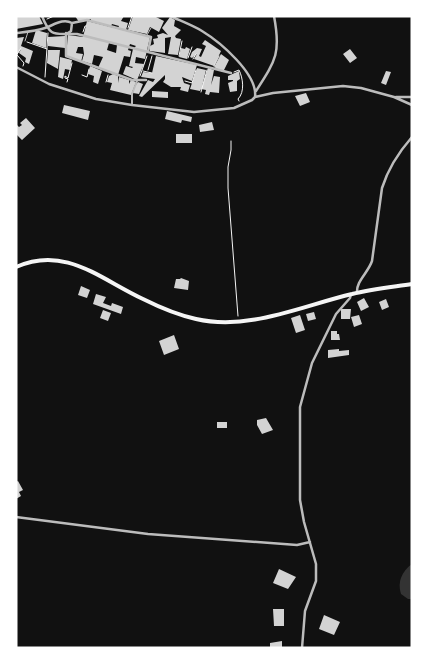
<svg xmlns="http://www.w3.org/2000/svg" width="428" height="664" viewBox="0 0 428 664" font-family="'Fira Sans Condensed',sans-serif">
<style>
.water{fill:#333}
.building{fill:#d3d3d3;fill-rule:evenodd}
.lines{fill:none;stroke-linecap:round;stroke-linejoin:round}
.path{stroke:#f5f5f5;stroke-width:1}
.service{stroke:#bcbcbc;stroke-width:1}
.pedestrian{stroke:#bcbcbc;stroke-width:2}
.minor{stroke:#bcbcbc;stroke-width:2.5}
.secondary{stroke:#f5f5f5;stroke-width:4}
</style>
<rect width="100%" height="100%" fill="#111"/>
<path class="water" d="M412 564V599H408L401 594C397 582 402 571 412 564Z"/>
<path class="building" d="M25 16H39L43 24 16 29V17Z
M75 16H124L121 21 128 23 126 30 118 28 119 26 112 24 111 26 91 21V19L79 22Z
M133 16H154L164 21 159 32 150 27 147 34 128 30Z
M170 17 175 20 174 26 181 30 175 36 176 38 181 39 178 55 168 54 171 37 165 38V53L150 51V46L154 44 153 39 158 38 157 35 163 33 168 35 162 28Z
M87 21 150 37 145 59 136 57 135 63 144 64 137 80 123 74 126 66 132 68 133 67 129 66 133 49 136 46 130 44 128 50 131 51 130 57 124 56 118 75 98 68 103 57 94 55 92 64 82 61 84 54 83 47H78L76 53 83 54 81 62 66 56 68 35 83 37ZM109 43 117 45 116 53 107 50Z
M36 30 47 33 46 48 32 43Z
M65 36V48L48 46V37Z
M24 37 21 46 33 51 29 64 25 62 26 58 19 53 21 49 16 56V38Z
M205 40 221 51 214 66 194 59 197 54 192 58 190 57 192 52 197 48 202 49 199 56 201 57 206 46 202 44Z
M186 47 190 49 187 59 179 57 181 48 185 49Z
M350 49 357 58 350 63 343 54Z
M48 50H60L58 69 47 63Z
M221 54 229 60 223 72 214 67Z
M156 56 197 65 192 81 182 77 184 83 190 85 188 92 180 90 181 87H171L163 82 165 79V75L142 97 139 96 148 80 153 82 155 79 141 77 143 72 152 73Z
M60 57 72 60 70 70 65 69 63 79 58 77Z
M90 66 102 71 98 84 93 82 94 76 88 74Z
M197 68 206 70 202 87 208 68 214 70 211 85 214 76 220 77 219 93 210 92 209 95 205 94 206 90 201 89 200 91 190 89Z
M239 71 240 79 237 81V91L230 92 228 83 233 81V80H228V76Z
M386 71 391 72 386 85 381 83Z
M113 74 118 76V83L119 77 129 80V84L131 80 136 82 131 95 110 90 112 83 107 82 109 76Z
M138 82 143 84 139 94 133 93 135 86Z
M152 91 168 92V98L152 97Z
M306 93 310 102 300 106 295 96Z
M64 105 90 111 88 120 62 113Z
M167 111 192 117 191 122 182 120 181 123 165 119Z
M26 118 35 128 22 140 16 134V124L19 127 22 125 20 123Z
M212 122 214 130 200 132 199 125Z
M176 134H192V143H176Z
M181 278 189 281 188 290 174 288 176 279H180Z
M81 286 90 290 87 298 78 295Z
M96 294 106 297 103 303 111 306 112 303 123 307 121 314 93 304Z
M364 298 369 307 361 311 357 302Z
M386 299 389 307 382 310 379 302Z
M341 309H351L350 319H341Z
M103 310 111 313 108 321 100 318Z
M314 312 316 319 308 321 306 314Z
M300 315 305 330 296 333 291 318Z
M359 315 362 324 354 327 351 317Z
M331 331H337V334H339L340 340H331Z
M174 335 179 349 164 355 159 341Z
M339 349V351L349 350V355L328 358V350Z
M266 418 273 430 262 434 257 425V420Z
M217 422H227V428H217Z
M18 481 23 490 19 492 21 496 16 499V482Z
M279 569 296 577 288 589 273 583Z
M273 609H284V626H274Z
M324 615 340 622 334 635 319 629Z
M282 641V648H270V643Z"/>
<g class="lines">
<path class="path" d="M47 19 54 16
M128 28 132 16
M83 32 85 26H86
M27 42 47 49
M17 55 24 63 23 66
M16 56 21 48
M179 56 182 41
M188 58 192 47
M193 59 196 54
M214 66 219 56
M148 70 152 56
M143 71 152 73
M234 72 239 70C243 78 245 92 238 99L239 101
M82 75 87 77 89 69
M140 76 147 56
M45 77 48 33
M185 81 192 83 196 70
M67 82 68 79 65 78V76L68 78 72 63
M106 82 108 75
M201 92 207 70
M231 141V150L228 167V188L238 316"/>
<path class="service" d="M147 35 151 28
M25 41 28 32"/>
<path class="pedestrian" d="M132 105V94L137 81"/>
<path class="minor" d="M42 16C51 39 55 33 77 34L231 73
M170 16C181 21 192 25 202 31 220 42 258 74 255 97
M72 23 87 20 151 37 148 52
M16 33C25 32 37 31 45 28 54 25 63 18 72 23L71 31 68 33
M66 33V56L132 80H146
M16 67 49 84 96 99 132 105 194 112 234 108 252 100 255 97 273 93 343 86 361 88 394 97 412 105
M256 91C276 60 281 53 274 16
M396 97H412
M357 293C356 281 368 273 372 261L382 188C388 169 398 153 412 137
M16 517 148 534 297 545 310 542
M302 648 305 611 316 581V564L304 522 300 500V407L312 363 336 314 350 298 351 294"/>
<path class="secondary" d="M16 267C65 245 100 279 143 299 159 307 178 315 196 319 249 331 301 306 352 294 371 289 392 287 412 284"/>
</g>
<rect width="428" height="664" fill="none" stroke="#ffffff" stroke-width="35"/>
</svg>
